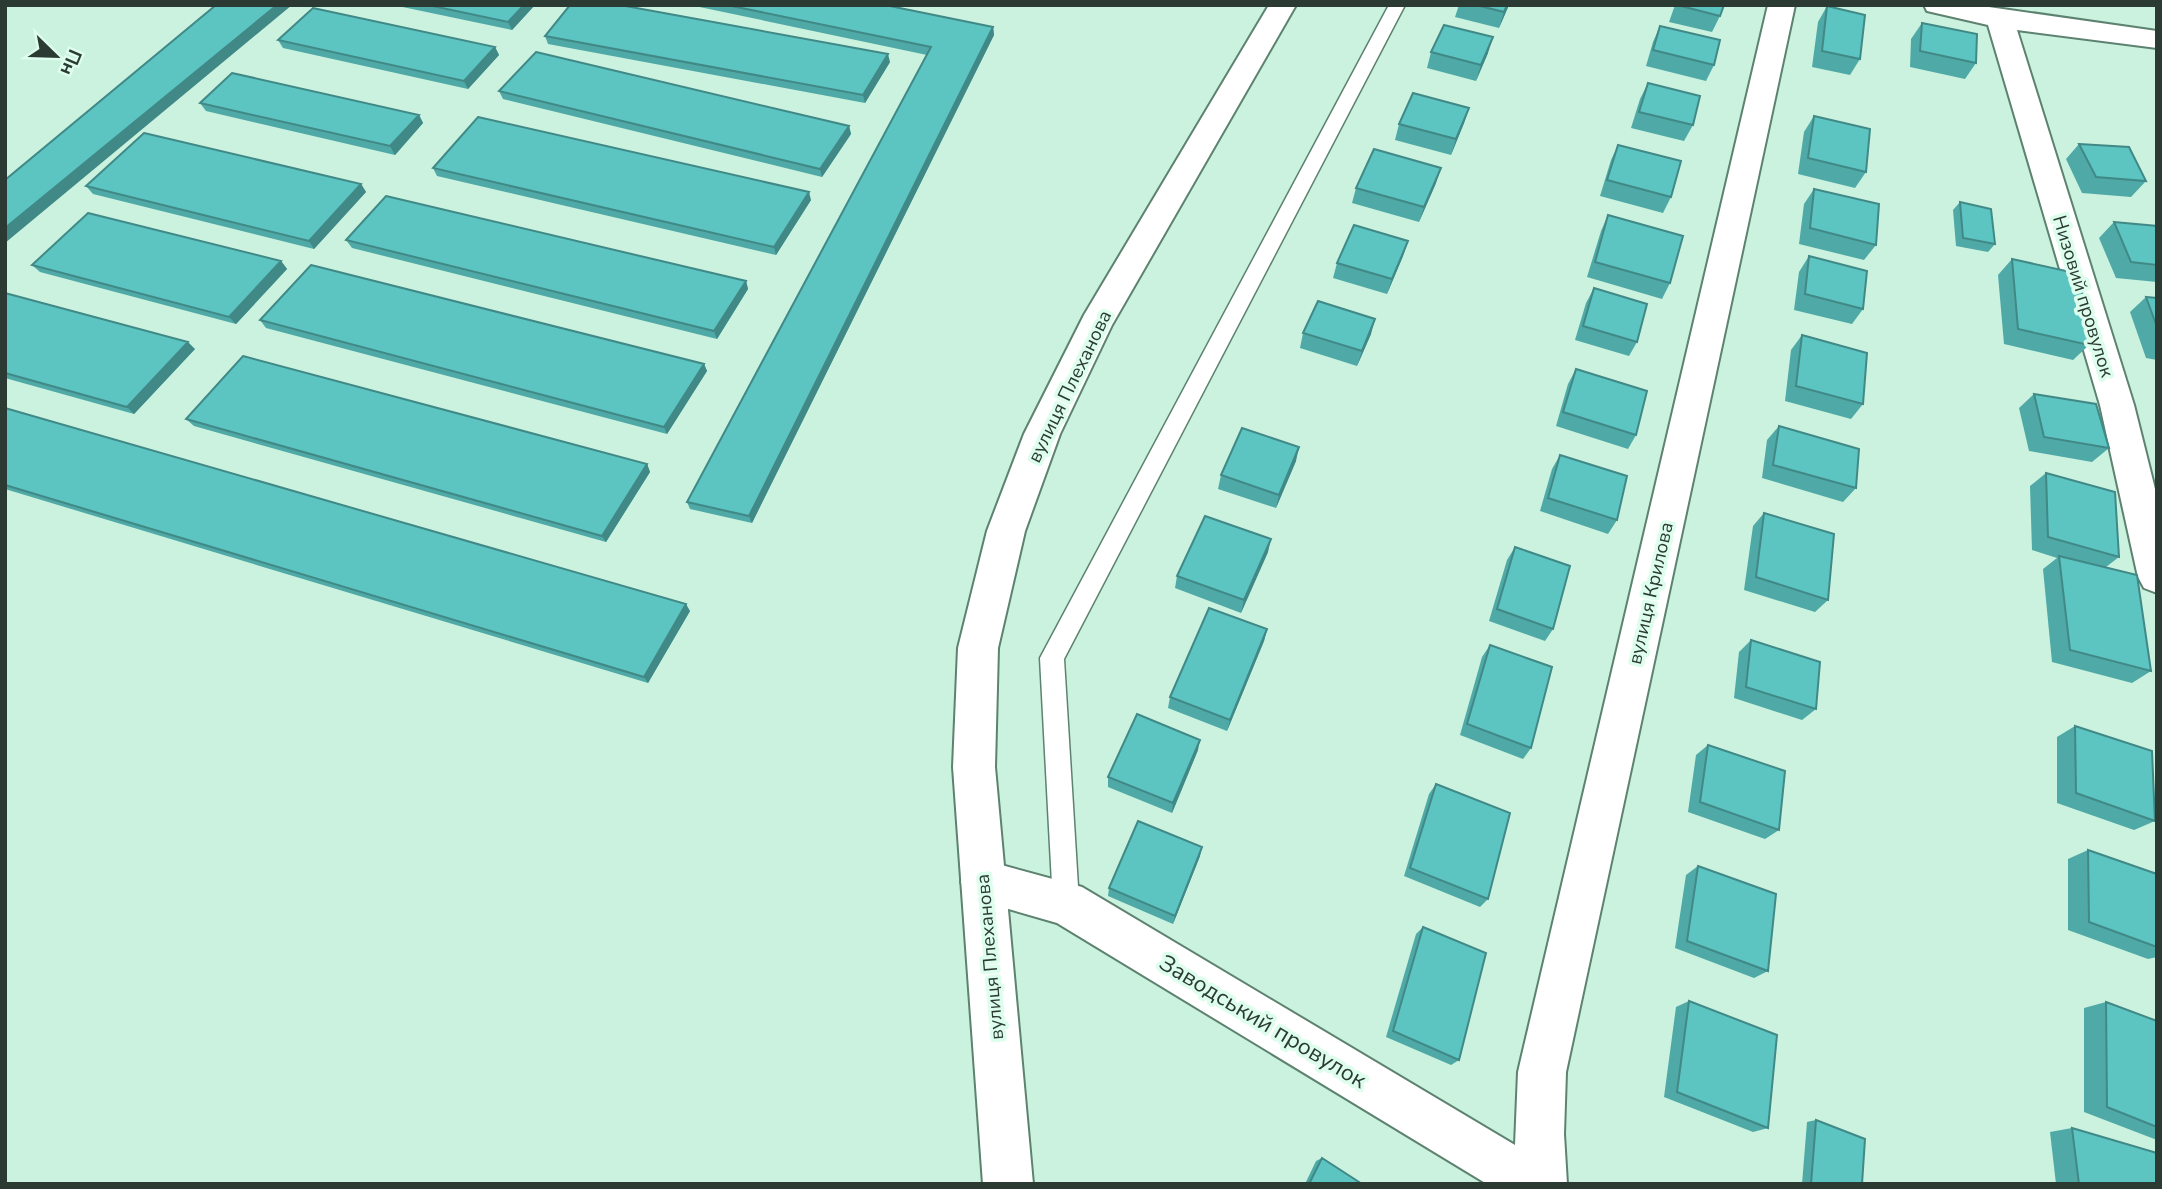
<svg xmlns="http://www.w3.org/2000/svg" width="2162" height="1189" viewBox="0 0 2162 1189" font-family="'Nunito Sans',sans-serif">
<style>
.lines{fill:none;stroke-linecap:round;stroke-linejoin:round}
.service-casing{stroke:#5d8270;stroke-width:3}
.minor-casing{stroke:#5d8270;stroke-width:4}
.tertiary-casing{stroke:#5d8270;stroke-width:4}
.service{fill:#fff;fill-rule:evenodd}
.minor{fill:#fff;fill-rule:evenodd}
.tertiary{fill:#fff;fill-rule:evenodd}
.wall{fill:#4fa9a6}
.shaded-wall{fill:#408987}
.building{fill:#5cc4c1;stroke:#408987;stroke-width:2}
.labels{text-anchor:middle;stroke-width:7;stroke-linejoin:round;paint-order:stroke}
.street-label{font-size:19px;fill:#2b3b33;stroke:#ddfded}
.near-street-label{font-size:23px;fill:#2b3b33;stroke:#ddfded}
</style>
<rect width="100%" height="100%" fill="#caf2de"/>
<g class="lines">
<g class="service-casing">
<path id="service" d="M1389 5H1405L1064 659 1079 903 1075 912 1066 916 1057 912 1053 903 1040 658Z"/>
</g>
<g class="minor-casing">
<path id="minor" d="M1768 5H1795L1566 1072 1564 1134 1567 1184H1487L1057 923 967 897 961 882 967 867 983 860 1082 887 1515 1145 1518 1072Z
M1924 5H1975L2157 31V48L2017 30 2134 405 2157 497V593L2144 588 2138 577 2100 405 1988 25 1927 11Z"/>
</g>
<g class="tertiary-casing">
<path id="tertiary" d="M1269 5H1296L1112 325 1060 434 1025 531 998 648 995 767 1033 1184H983L953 767 958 648 987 531 1024 434 1084 315Z"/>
</g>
<use href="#service" class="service"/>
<use href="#minor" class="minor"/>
<use href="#tertiary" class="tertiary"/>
</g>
<path class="wall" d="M393 5H535L512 30Z
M690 5H885L993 27 994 35 752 523 690 509 687 502 927 55Z
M1459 5H1509L1499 28 1455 17Z
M1675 5H1724L1720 16 1712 32 1669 22Z
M2143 5H2157V6L2145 7Z
M1827 6 1860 59 1850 75 1812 67 1818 22Z
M1922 23 1976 63 1965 79 1910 67 1911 39Z
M1660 26 1714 65 1706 81 1646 66 1653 42Z
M545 36 890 62 865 103 548 44Z
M278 40 495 47 499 55 468 89 283 48Z
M1431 52 1488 53 1476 81 1427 68Z
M1648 83 1693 125 1684 141 1631 128 1640 99Z
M499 91 849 126 851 134 822 177 503 99Z
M200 103 419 115 423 123 395 155 206 111Z
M1469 108 1464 123 1451 155 1395 140 1399 124Z
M1814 116 1866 172 1855 188 1798 174 1804 132Z
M2079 144 2146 181 2131 197 2082 193 2066 159Z
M1618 145 1671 197 1663 213 1600 196 1611 160Z
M433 168 811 200 776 255 437 176Z
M1436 183 1419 222 1352 203 1356 188Z
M361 184 366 192 314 249 93 194 86 186Z
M1814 189 1876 245 1864 260 1799 244 1804 204Z
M1960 202 1995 244 1988 252 1956 246 1953 210Z
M1608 215 1670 283 1662 299 1587 277 1601 231Z
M2114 222 2157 226V282L2116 278 2099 238Z
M346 240 746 281 748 289 717 339 352 248Z
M1408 241 1403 256 1387 294 1333 278 1337 263Z
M1809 256 1863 309 1852 324 1794 310 1799 272Z
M2012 259 2089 345 2073 360 2004 344 1998 275Z
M281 261 287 269 236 324 40 272 32 265Z
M1594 288 1637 342 1629 356 1575 340 1586 303Z
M5 293 195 349 134 414 5 378Z
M2146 297 2157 298V360L2146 358 2130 312Z
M260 320 704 364 707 371 667 434 266 328Z
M1303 333 1371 334 1357 366 1300 348Z
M1802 335 1863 404 1851 419 1785 401 1791 350Z
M1576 369 1636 435 1628 449 1556 426 1568 384Z
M2034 394 2109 448 2092 462 2029 451 2019 408Z
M5 408 690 611 648 683 5 489Z
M186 419 647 464 650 472 606 542 194 426Z
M1779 426 1856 488 1843 502 1762 478 1767 440Z
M1560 455 1617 520 1608 534 1540 511 1552 469Z
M1296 461 1276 508 1218 489 1221 475Z
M2046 473 2119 557 2106 567 2151 671 2132 683 2052 662 2043 569 2057 558 2032 550 2030 486Z
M1764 513 1828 600 1815 612 1744 590 1753 526Z
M1515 547 1553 629 1545 641 1489 621 1507 560Z
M1268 552 1241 613 1175 588 1177 576Z
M1267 629 1264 641 1227 731 1168 708 1170 697Z
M1751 640 1816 709 1802 720 1734 698 1739 652Z
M1490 645 1531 748 1523 759 1460 735 1482 657Z
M2075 726 2155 821 2134 830 2057 803V737Z
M1708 745 1779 830 1765 839 1688 812 1696 755Z
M1198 750 1172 813 1108 787V777Z
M1436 784 1488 899 1480 907 1404 876 1429 794Z
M2088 850 2157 874V957L2148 959 2068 930V859Z
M1200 856 1173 924 1108 896 1109 888Z
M1698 866 1768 971 1754 978 1675 948 1686 875Z
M1423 927 1459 1060 1451 1065 1386 1037 1416 934Z
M1689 1001 1768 1128 1753 1132 1664 1097 1676 1007Z
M2106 1002 2157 1021V1140L2084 1112V1008Z
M1816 1120 1862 1184H1802L1807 1122Z
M2072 1128 2157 1184H2056L2050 1132Z
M1322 1158 1362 1184H1305L1316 1161Z"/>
<path class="shaded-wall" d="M277 5H292L5 243V228Z
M524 5H535L512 30 508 22Z
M1507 5H1509L1499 28 1504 12Z
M993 27 994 35 752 523 749 516Z
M1493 37 1488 53 1476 81 1481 65Z
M495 47 499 55 468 89 464 81Z
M888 54 890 62 865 103 863 95Z
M1469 108 1464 123 1451 155 1456 139Z
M419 115 423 123 395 155 390 146Z
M849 126 851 134 822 177 820 169Z
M1441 168 1436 183 1419 222 1424 207Z
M361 184 366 192 314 249 309 241Z
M809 192 811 200 776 255 774 247Z
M1408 241 1403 256 1387 294 1392 279Z
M281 261 287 269 236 324 229 317Z
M746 281 748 289 717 339 714 331Z
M1375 319 1371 334 1357 366 1362 351Z
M188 342 195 349 134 414 127 407Z
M704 364 707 371 667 434 664 427Z
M1299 447 1296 461 1276 508 1279 495Z
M647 464 650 472 606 542 602 536Z
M1271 539 1268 552 1241 613 1244 600Z
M686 604 690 611 648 683 644 677Z
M1267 629 1264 641 1227 731 1230 720Z
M1200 740 1198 750 1172 813 1173 803Z
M1202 847 1200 856 1173 924 1175 916Z"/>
<path class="building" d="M216 5H277L5 228V180Z
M428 5H524L508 22Z
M570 5H620L888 54 863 95 545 36Z
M727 5H885L993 27 749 516 687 502 931 47Z
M1476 5H1507L1504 12Z
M1677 5H1724L1720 16Z
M1827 6 1865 15 1860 59 1822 51Z
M313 8 495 47 464 81 278 40Z
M1922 23 1977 34 1976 63 1920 51Z
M1444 25 1493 37 1481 65 1431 52Z
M1660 26 1720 40 1714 65 1653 50Z
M536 52 849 126 820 169 499 91Z
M232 73 419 115 390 146 200 103Z
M1648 83 1700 96 1693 125 1639 112Z
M1413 93 1469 108 1456 139 1399 124Z
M1814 116 1870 129 1866 172 1808 158Z
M478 117 809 192 774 247 433 168Z
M144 133 361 184 309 241 86 186Z
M2079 144 2129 147 2146 181 2096 177Z
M1618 145 1681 161 1671 197 1607 180Z
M1374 149 1441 168 1424 207 1356 188Z
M1814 189 1879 204 1876 245 1810 228Z
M386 196 746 281 714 331 346 240Z
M1960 202 1991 209 1995 244 1963 238Z
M88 213 281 261 229 317 32 265Z
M1608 215 1683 236 1670 283 1595 262Z
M2114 222 2157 226V265L2131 262Z
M1354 225 1408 241 1392 279 1337 263Z
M1809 256 1867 271 1863 309 1805 294Z
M2012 259 2080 274 2089 345 2018 329Z
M311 265 704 364 664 427 260 320Z
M1594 288 1647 304 1637 342 1583 326Z
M5 293 188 342 127 407 5 373Z
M2146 297 2157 298V327Z
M1318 301 1375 319 1362 351 1303 333Z
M1802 335 1867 353 1863 404 1796 386Z
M243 356 647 464 602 536 186 419Z
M1576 369 1647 391 1636 435 1563 412Z
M2034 394 2096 404 2109 448 2044 437Z
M5 408 686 604 644 677 5 485Z
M1779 426 1859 449 1856 488 1773 465Z
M1242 428 1299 447 1279 495 1221 475Z
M1560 455 1627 476 1617 520 1548 498Z
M2046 473 2115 492 2119 557 2048 537Z
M1764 513 1834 534 1828 600 1756 577Z
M1205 516 1271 539 1244 600 1177 576Z
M1515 547 1570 566 1553 629 1497 609Z
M2059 556 2137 575 2151 671 2070 650Z
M1209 608 1267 629 1230 720 1170 697Z
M1751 640 1820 662 1816 709 1746 687Z
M1490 645 1552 667 1531 748 1467 724Z
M1137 714 1200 740 1173 803 1108 777Z
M2075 726 2152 751 2155 821 2076 793Z
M1708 745 1785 771 1779 830 1700 802Z
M1436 784 1510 813 1488 899 1410 868Z
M1138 821 1202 847 1175 916 1109 888Z
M2088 850 2157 874V947L2089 922Z
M1698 866 1776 894 1768 971 1687 941Z
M1423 927 1486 953 1459 1060 1393 1031Z
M1689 1001 1777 1035 1768 1128 1677 1092Z
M2106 1002 2157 1021V1127L2107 1107Z
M1816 1120 1865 1139 1862 1184H1811Z
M2072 1128 2157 1153V1184H2079Z
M1322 1158 1362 1184H1309Z"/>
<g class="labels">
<g class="street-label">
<text transform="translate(2084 296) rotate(73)" y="7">Низовий провулок</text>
<text transform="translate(1069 386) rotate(-64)" y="7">вулиця Плеханова</text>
<text transform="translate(1650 593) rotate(-77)" y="7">вулиця Крилова</text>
<text transform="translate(989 957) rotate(-95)" y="7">вулиця Плеханова</text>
</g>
<g class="near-street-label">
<text transform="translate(1263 1021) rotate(31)" y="8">Заводський провулок</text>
</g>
</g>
<rect width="2162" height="1189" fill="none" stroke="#2b3b33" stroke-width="14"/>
<g transform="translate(56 56) rotate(113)" stroke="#ddfded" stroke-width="5" paint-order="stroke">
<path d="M0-5L12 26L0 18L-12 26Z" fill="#2b3b33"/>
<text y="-10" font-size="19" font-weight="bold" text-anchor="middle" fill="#2b3b33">Пн</text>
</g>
</svg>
